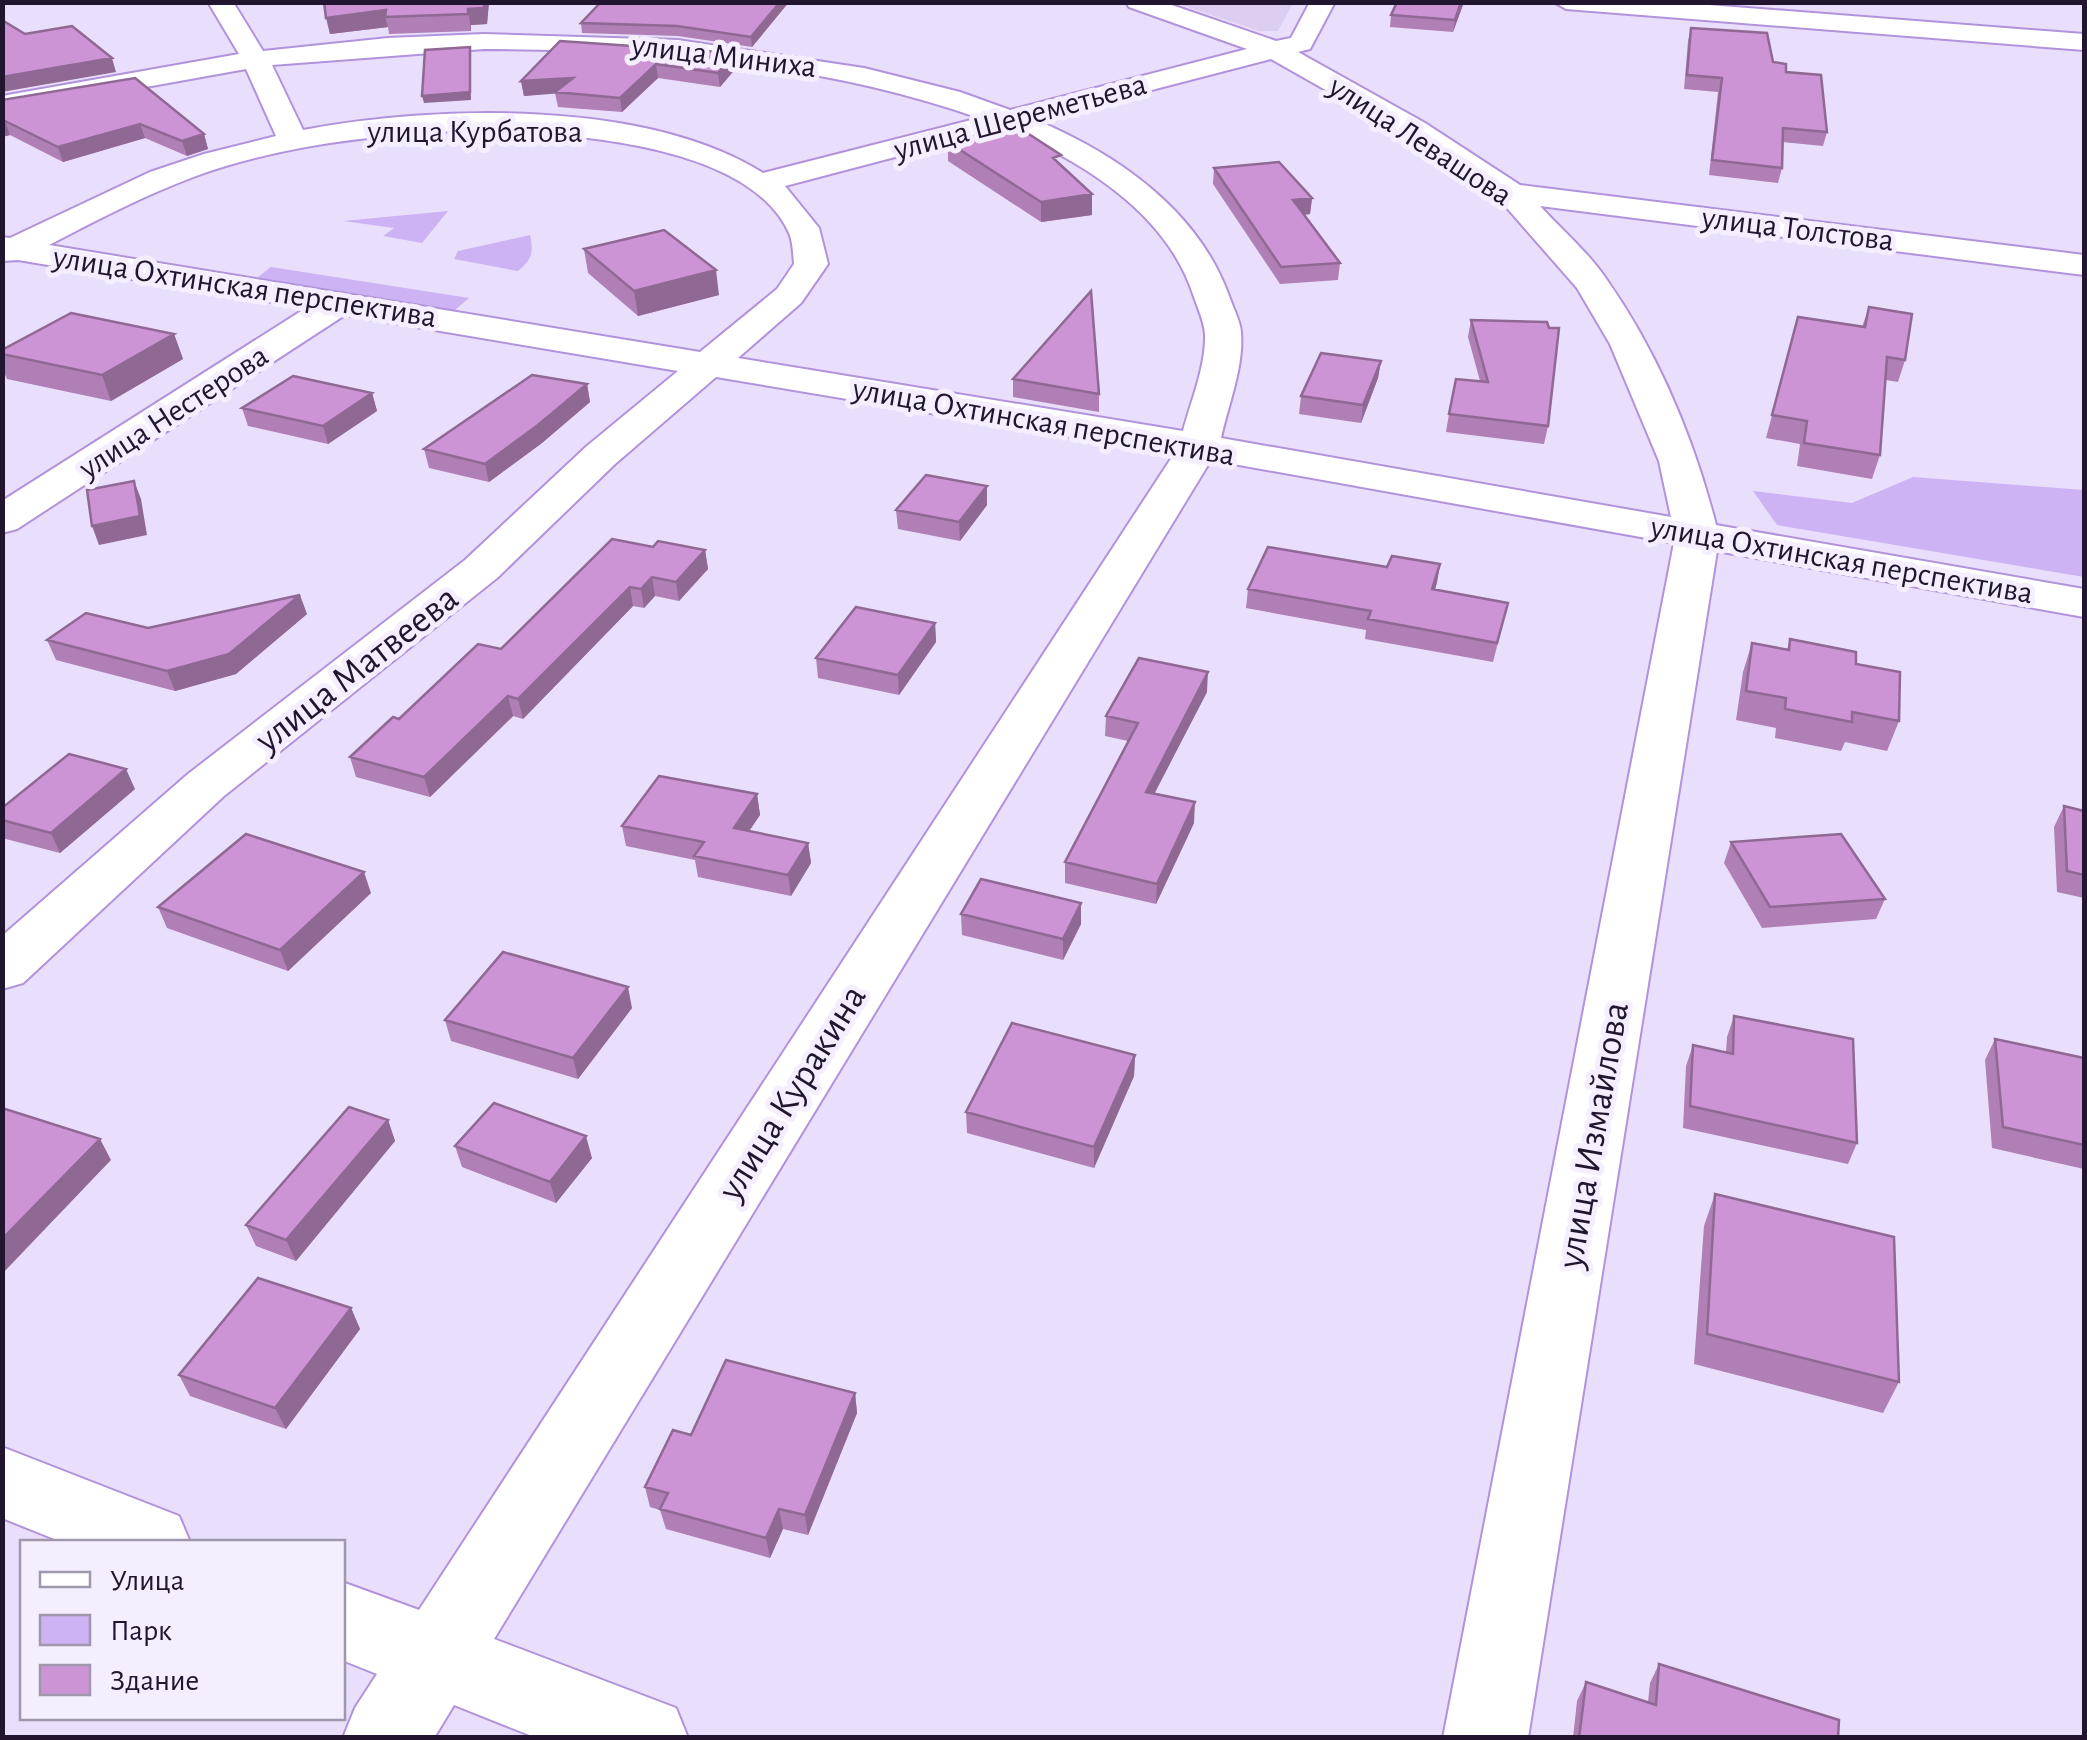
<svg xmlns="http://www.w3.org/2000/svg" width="2087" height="1740" viewBox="0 0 2087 1740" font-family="'Alegreya Sans',sans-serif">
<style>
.built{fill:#dbcef0}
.green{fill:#cdb3f4}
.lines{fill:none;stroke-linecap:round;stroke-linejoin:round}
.street-casing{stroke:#b193dc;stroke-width:4}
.street{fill:#fff;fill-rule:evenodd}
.wall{fill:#af7fb6}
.shaded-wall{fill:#8f6894}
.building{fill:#cc94d4;stroke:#8f6894;stroke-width:2.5}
.labels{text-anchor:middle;stroke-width:10;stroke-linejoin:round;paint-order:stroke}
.far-street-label{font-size:32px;fill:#211530;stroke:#f4eefe}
.street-label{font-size:38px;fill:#211530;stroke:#f4eefe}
</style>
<rect width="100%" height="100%" fill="#eadefd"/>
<path class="built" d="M1175 3H1293L1278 31H1259Z"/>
<path class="green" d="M448 211 422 243 383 236 394 228 343 221Z
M530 235C534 253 532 259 518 271L454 259 458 251Z
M271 267 469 298 454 311 439 315 250 283Z
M1913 477 2084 490V577L1777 525 1753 491 1852 503Z"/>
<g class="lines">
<g class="street-casing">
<path id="street" d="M208 2H233L263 51 388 38 484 34 678 40 864 68 960 92 1010 110 1247 49 1129 7 1126 2H1163L1276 41 1291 38 1310 2H1335L1310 49 1298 52 1425 123 1520 185 2084 255V275L1540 206C1562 230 1589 253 1607 280 1658 353 1694 439 1716 525L2084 589V617L1717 551 1528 1738H1443L1674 543 1211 460 494 1639 676 1708 688 1738H537L454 1705 434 1738H343L355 1708 377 1674 342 1660V1582L419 1610 1174 454 716 377 615 464 497 578 224 796 23 983 2 989V936L188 774 465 560 587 446 678 371 345 315 17 529 2 533V501L306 308 18 260 2 261V237L10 238 150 172 204 154 276 136 246 69 2 113V96L239 54ZM484 49C652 50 820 62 979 118L763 173C646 99 435 105 303 130L272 65ZM1271 59 1405 135 1500 200 1577 288 1610 344 1659 461 1671 517 1221 438C1228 405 1244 367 1241 332 1240 320 1233 308 1229 296 1198 210 1117 154 1036 120ZM1005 128C1083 162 1167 212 1194 297 1198 309 1204 321 1205 334 1206 366 1191 401 1183 431L738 358 801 303 828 264 819 228 785 186ZM454 131C543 131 746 137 789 233 793 242 793 254 794 264L777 289 700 352 49 245C97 220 145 195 196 176 279 146 366 136 454 131Z
M1554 2H1670L2084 34V50L1566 9Z
M2 1447 179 1516 190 1542H62L2 1518Z"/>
</g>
<use href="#street" class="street"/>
</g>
<path class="wall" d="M324 2H489L487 24 471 25V31L389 34 388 27 330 34Z
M789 2 752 47 678 36 582 33 581 23Z
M1464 2 1453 32 1390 27 1391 15Z
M1691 28 1773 62 1786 72 1827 132 1823 146 1782 142V168L1778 183 1709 175 1718 92 1684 89 1688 41Z
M735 53 737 67 720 87 658 78 622 112 558 107 555 93 524 96 521 81Z
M2 100 204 134 208 149 187 156 145 138 63 162 10 135 2 137Z
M948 142 1061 165 1092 194V215L1041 222 948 161Z
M1214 168 1312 198 1310 214 1304 215 1340 263 1338 280 1280 284 1213 184Z
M584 249 719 295 638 316 588 273Z
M1869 307 1905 360 1898 382 1886 380 1880 455 1872 479 1797 466 1800 444 1766 438 1798 317 1862 327Z
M1471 320 1548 426 1544 444 1446 432 1449 414 1480 381 1468 337Z
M174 334 183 359 111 401 7 379 2 368V350Z
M1381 361 1378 378 1361 423 1299 414 1301 396Z
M1013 379 1099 394V412L1013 397Z
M587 384 590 402 542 443 489 482 429 468 424 449Z
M372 393 377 411 328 444 248 426 242 408Z
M987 505 960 541 898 529 896 510Z
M653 547 705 550 708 569 679 601 655 596 644 608 633 606 523 719 513 716 430 797 356 777 350 757 399 719Z
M1440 564 1435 590 1508 603 1493 662 1365 639 1366 630 1246 608 1248 589 1387 567Z
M307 614 236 674 175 691 56 660 47 640 148 628Z
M935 623 936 642 899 695 818 678 816 658Z
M1790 639 1856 664 1899 721 1887 751 1845 742 1841 751 1775 738 1776 728 1736 720 1743 672 1752 643 1787 650Z
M1207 692 1154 793 1194 823 1156 904 1065 883V862L1128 741 1105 736 1106 716Z
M135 789 60 853 2 838V808Z
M757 794 760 815 749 831 808 843 811 863 791 896 698 877 695 860 626 846 622 826Z
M2064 806 2084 811V898L2057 892 2054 827Z
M1731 842 1885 899 1876 919 1762 928 1724 863Z
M371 893 288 971 167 928 158 907Z
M1081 903V924L1063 960 962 935 961 914Z
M632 1008 578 1079 451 1041 445 1020Z
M1734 1016 1857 1143 1848 1164 1683 1128 1686 1066 1693 1045 1726 1052 1727 1037Z
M1995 1039 2084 1058V1169L1992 1148 1985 1060Z
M1135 1055 1134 1076 1094 1168 967 1133 966 1112Z
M388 1120 395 1141 296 1261 256 1246 246 1225Z
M455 1146 592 1158 556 1203 462 1167Z
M1715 1194 1899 1382 1883 1413 1694 1364 1704 1226Z
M351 1308 360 1329 286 1429 190 1396 179 1375Z
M855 1393 857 1413 808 1535 783 1529 770 1558 666 1529 660 1510 650 1507 645 1487 691 1435Z
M1659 1664 1838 1738H1573L1577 1701 1586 1682 1648 1702 1650 1683Z"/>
<path class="shaded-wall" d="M484 2H489L487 24 471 25V31L468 9Z
M780 2H789L752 47 751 37Z
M1461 2H1464L1453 32 1455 20Z
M386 10 385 17 388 27 330 34 326 18Z
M470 47 471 100 424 103 422 96Z
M735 53 737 67 720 87 718 73Z
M112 58 116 72 2 92V77Z
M656 64 658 78 622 112 620 98Z
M573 78 575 92 524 96 521 81Z
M5 121 10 135 2 137V122Z
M140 124 145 138 63 162 58 147Z
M204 134 208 149 187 156 182 141Z
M1092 194V215L1041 222V202Z
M1312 198 1310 214 1292 216 1293 200Z
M716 270 719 295 638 316 634 291Z
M174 334 183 359 111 401 102 375Z
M1381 361 1378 378 1361 423 1363 405Z
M587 384 590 402 542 443 489 482 485 464Z
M372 393 377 411 328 444 323 426Z
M134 481 141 499 147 535 99 545 92 526Z
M987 486V505L960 541 959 522Z
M705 550 708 569 679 601 676 582Z
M1440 564 1437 583 1429 609 1432 589Z
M652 577 655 596 644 608 641 589Z
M630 587 633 606 523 719 518 699Z
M300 595 307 614 236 674 175 691 167 671Z
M935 623 936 642 899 695 898 675Z
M1208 672 1207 692 1145 812 1146 792Z
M508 696 513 716 430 797 424 777Z
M126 769 135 789 60 853 51 833Z
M757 794 760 815 737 849 734 828Z
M1195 802 1194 823 1156 904 1157 884Z
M808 843 811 863 791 896 788 875Z
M364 872 371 893 288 971 280 950Z
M1081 903V924L1063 960V939Z
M628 987 632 1008 578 1079 573 1058Z
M1135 1055 1134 1076 1094 1168V1147Z
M388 1120 395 1141 296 1261 286 1240Z
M586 1136 592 1158 556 1203 550 1182Z
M100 1139 111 1160 2 1274V1239Z
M351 1308 360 1329 286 1429 275 1408Z
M855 1393 857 1413 808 1535 805 1515Z
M779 1509 783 1529 770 1558 766 1538Z"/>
<path class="building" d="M324 2H484V8L468 9V14L385 17 386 10 326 18Z
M601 2H780L751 37 677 26 581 23Z
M1397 2H1461L1455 20 1391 15Z
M2 20 25 34 72 26 112 58 2 77Z
M1691 28 1767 33 1773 62 1786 64V72L1821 75 1827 132 1783 128 1782 168 1712 160 1722 78 1687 75Z
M560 41 735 53 718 73 656 64 620 98 555 92 573 78 521 81Z
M470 47V92L422 96 425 50Z
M135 78 204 134 182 141 140 124 58 147 5 121 2 122V100Z
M1018 127 1061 155 1053 158 1092 194 1041 202 948 142Z
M1279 162 1312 198 1293 200 1340 263 1281 267 1214 168Z
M664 230 716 270 634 291 584 249Z
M1091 291 1099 394 1013 379Z
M1869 307 1912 314 1905 360 1887 357 1880 455 1804 443 1807 421 1772 415 1798 317 1865 327Z
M71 313 174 334 102 375 2 354V350Z
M1471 320 1547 322 1549 328H1559L1548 426 1449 414 1456 379 1488 382Z
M1321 353 1381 361 1363 405 1301 396Z
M532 375 587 384 538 425 485 464 424 449Z
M293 376 372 393 323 426 242 408Z
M926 475 987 486 959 522 896 510Z
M134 481 140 516 92 526 87 490Z
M612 539 653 547 658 541 705 550 676 582 652 577 641 589 630 587 518 699 508 696 424 777 350 757 393 717 399 719 478 644 501 649Z
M1268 547 1387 567 1392 556 1440 564 1432 589 1508 603 1497 643 1368 619 1371 611 1248 589Z
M300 595 229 654 167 671 47 640 86 613 148 628Z
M856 607 935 623 898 675 816 658Z
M1790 639 1856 652V664L1900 672 1899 721 1852 712V722L1785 709 1786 698 1746 691 1752 643 1789 650Z
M1139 658 1208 672 1146 792 1195 802 1157 884 1065 862 1138 723 1106 716Z
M69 754 126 769 51 833 2 820V808Z
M659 776 757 794 734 828 808 843 788 875 694 856 704 842 622 826Z
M2064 806 2084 811V875L2067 871Z
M246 834 364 872 280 950 158 907Z
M1841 834 1885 899 1770 907 1731 842Z
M981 879 1081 903 1063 939 961 914Z
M503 952 628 987 573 1058 445 1020Z
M1734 1016 1853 1039 1857 1143 1690 1106 1693 1045 1733 1054Z
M1012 1023 1135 1055 1094 1147 966 1112Z
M1995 1039 2084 1058V1145L2003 1127Z
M494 1103 586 1136 550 1182 455 1146Z
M349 1107 388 1120 286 1240 246 1225Z
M2 1108 100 1139 2 1239Z
M1715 1194 1894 1237 1899 1382 1707 1334Z
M258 1278 351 1308 275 1408 179 1375Z
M726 1360 855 1393 805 1515 779 1509 766 1538 660 1509 668 1493 645 1487 673 1430 691 1435Z
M1659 1664 1839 1720 1838 1738H1579L1586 1682 1656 1705Z"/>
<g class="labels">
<g class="far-street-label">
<text transform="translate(724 55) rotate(7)" y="11">улица Миниха</text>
<text transform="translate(1020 116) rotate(-15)" y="11">улица Шереметьева</text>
<text x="475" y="142">улица Курбатова</text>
<text transform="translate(1421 140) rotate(33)" y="11">улица Левашова</text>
<text transform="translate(1798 228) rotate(7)" y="11">улица Толстова</text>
<text transform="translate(245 286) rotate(9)" y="11">улица Охтинская перспектива</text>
<text transform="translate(173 411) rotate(-33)" y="11">улица Нестерова</text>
<text transform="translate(1044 421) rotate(10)" y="11">улица Охтинская перспектива</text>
<text transform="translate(1842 559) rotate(10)" y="11">улица Охтинская перспектива</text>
</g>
<g class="street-label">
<text transform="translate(356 668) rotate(-38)" y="13">улица Матвеева</text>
<text transform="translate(791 1092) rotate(-58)" y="13">улица Куракина</text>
<text transform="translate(1592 1135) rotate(-80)" y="13">улица Измайлова</text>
</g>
</g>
<rect width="2087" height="1740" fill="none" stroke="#211530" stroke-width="10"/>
<rect x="20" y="1540" width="325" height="180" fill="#f4eefe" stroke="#a097ac" stroke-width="2.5"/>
<rect x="40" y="1572" width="50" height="15" fill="#ffffff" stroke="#a097ac" stroke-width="2.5"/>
<text x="110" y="1590" font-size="30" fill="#211530">Улица</text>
<rect x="40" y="1615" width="50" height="30" fill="#cdb3f4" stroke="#a097ac" stroke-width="2.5"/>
<text x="110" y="1640" font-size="30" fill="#211530">Парк</text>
<rect x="40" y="1665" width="50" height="30" fill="#cc94d4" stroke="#a097ac" stroke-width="2.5"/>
<text x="110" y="1690" font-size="30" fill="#211530">Здание</text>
</svg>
